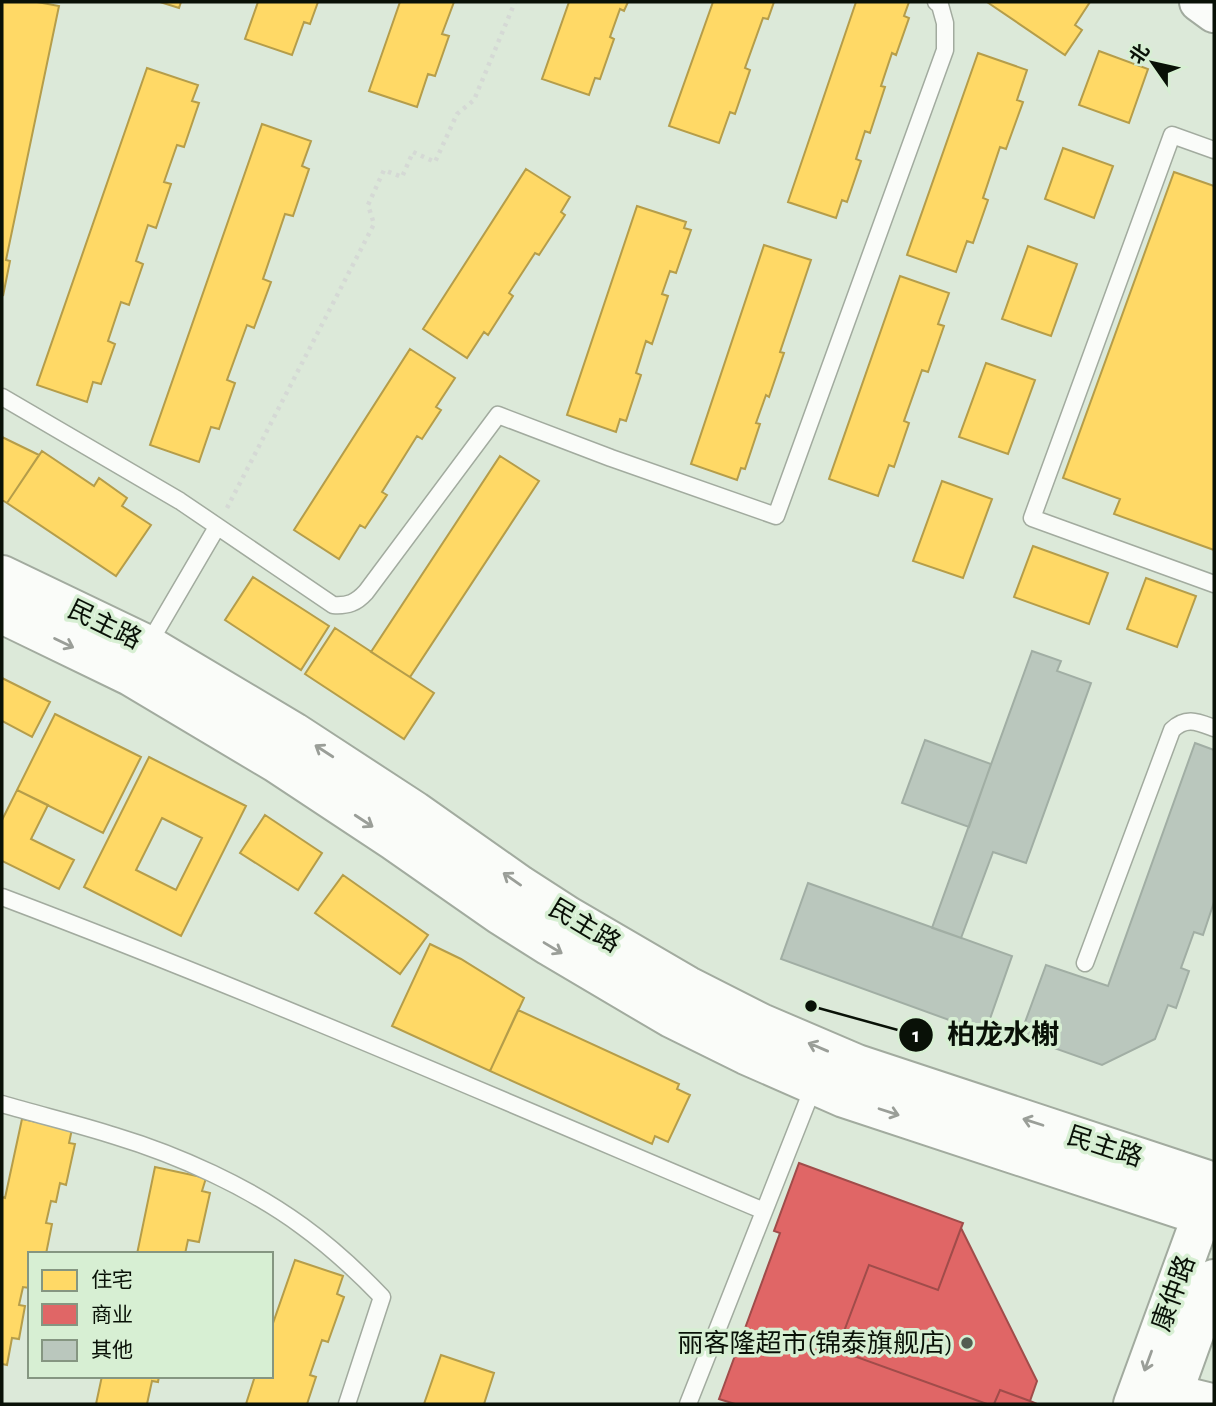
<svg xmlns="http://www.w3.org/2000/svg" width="1216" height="1406" viewBox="0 0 1216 1406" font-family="'Alegreya Sans','Noto Sans SC',sans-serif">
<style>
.homes{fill:#ffd966;stroke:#b59d4a;stroke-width:2;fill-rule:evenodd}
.shops{fill:#e06666;stroke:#a04c4a;stroke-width:2}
.building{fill:#bac7bd;stroke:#a1aea4;stroke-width:2}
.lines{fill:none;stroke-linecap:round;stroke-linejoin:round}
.service-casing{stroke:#a2ab9f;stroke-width:19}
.minor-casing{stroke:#a2ab9f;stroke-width:37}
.tertiary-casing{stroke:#a2ab9f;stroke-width:42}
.secondary-casing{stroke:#a2ab9f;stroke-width:42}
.path{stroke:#d5d9d5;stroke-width:4.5;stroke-dasharray:3.5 5;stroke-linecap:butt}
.service{stroke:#fafcf9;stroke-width:16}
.minor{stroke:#fafcf9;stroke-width:33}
.tertiary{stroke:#fafcf9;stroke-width:38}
.secondary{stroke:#fafcf9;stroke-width:38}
.oneway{stroke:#9a9e98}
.poi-dot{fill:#535d50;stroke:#d7efd3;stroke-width:2.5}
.labels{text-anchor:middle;stroke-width:7;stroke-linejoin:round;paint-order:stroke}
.street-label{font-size:26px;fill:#091107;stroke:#d7efd3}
.poi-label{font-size:26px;fill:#091107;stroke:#d7efd3;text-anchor:end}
.leader{fill:none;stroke:#091107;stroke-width:2.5}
.callout-dot{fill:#091107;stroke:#d7efd3;stroke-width:2.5}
.mark-label{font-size:21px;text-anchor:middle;font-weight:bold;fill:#fff}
.callout-label{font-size:28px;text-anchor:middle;font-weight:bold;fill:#091107;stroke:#d7efd3;stroke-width:7;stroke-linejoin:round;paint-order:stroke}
</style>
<rect width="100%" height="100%" fill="#dce9d9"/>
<path class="homes" d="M2 2H37L59 6 6 260 10 261 3 296Z
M160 2H181L179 8Z
M258 2H318L310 24 304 22 292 55 245 39Z
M400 2H454L442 34 449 36 435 76 428 74 417 107 369 91Z
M569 2H628L624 11 620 9 610 37 614 39 600 79 595 78 589 95 542 79Z
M713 2H774L768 19 763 18 745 68 750 70 735 114 730 112 719 143 669 126Z
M856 2H909L904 16 909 18 896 55 892 53 881 86 885 87 870 133 865 131 856 159 861 161 847 202 842 200 836 218 788 202Z
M987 2H1090L1075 25 1082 30 1065 55Z
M1099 51 1148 69 1129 123 1079 105Z
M978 53 1027 70 1017 100 1023 102 1006 149 1000 147 983 198 988 200 973 243 967 241 956 272 907 255Z
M147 68 198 85 192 101 199 103 184 147 177 145 164 182 171 184 156 228 148 225 136 261 143 264 129 305 121 302 108 341 115 344 101 384 93 382 87 402 37 385Z
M262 124 311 141 302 166 309 169 293 216 285 214 263 279 271 282 254 328 247 325 227 380 235 383 219 429 211 427 199 462 150 445Z
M1063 148 1113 166 1094 218 1045 199Z
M526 169 570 197 561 212 565 215 539 255 535 253 509 293 513 296 488 335 484 332 467 358 423 329Z
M1174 172 1214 186V550L1114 514 1120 499 1063 478Z
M637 206 686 222 684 228 691 230 676 273 670 271 662 294 668 296 652 344 646 341 636 373 641 375 626 421 620 419 616 432 567 415Z
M764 245 811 260 780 352 784 353 769 397 766 395 756 423 760 424 745 469 741 468 737 480 691 464Z
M1028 246 1077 264 1051 336 1002 319Z
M900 276 949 293 938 324 944 326 928 372 922 370 904 421 909 423 894 467 889 465 878 496 829 479Z
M410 349 455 378 436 407 441 410 422 439 417 436 382 492 387 495 365 528 360 525 339 559 294 530Z
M986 363 1035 380 1008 454 959 437Z
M2 437 39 455 7 503 2 500Z
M42 451 94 486 99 478 127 498 122 506 151 525 116 576 7 503Z
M500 456 539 481 410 677 371 652Z
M942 481 992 499 963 578 913 561Z
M1033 546 1108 573 1089 624 1014 597Z
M253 577 329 626 301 670 225 620Z
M1146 578 1196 596 1177 647 1127 629Z
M335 628 434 693 404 739 305 674Z
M2 678 50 702 32 737 2 721Z
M55 714 141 757 103 833 17 790Z
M149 757 246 806 181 936 84 887ZM162 818 202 838 176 890 136 870Z
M17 790 48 805 31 839 74 860 59 889 2 861V820Z
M265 815 322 853 298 890 240 853Z
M343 875 428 935 400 974 315 913Z
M430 944 461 959 524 998 490 1071 392 1026Z
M518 1010 679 1084 677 1089 690 1095 668 1142 655 1136 652 1144 490 1071Z
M22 1119 72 1129 69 1143 75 1144 66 1185 60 1183 56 1202 51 1201 46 1223 52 1224 46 1254H30V1288L23 1287 19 1305 25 1306 19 1339 12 1338 7 1365 2 1364V1197L5 1198Z
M155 1167 206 1178 202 1191 210 1193 199 1242 188 1240 185 1254H137Z
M295 1260 343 1276 337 1294 344 1297 328 1342 322 1340 310 1375 316 1377 307 1404H246L255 1376H271V1329Z
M441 1355 494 1373 484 1404H424Z
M102 1376H159L158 1382 152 1381 147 1404H96Z"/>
<path class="shops" d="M799 1163 963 1223 938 1290 869 1265 837 1350 987 1404H735L719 1399 780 1233 774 1231Z
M961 1228 1037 1381 1030 1401 1000 1390 994 1404H987L837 1350 869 1265 938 1290Z
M1000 1390 1030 1401 1037 1404H994Z"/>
<path class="building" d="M1032 651 1061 661 1057 671 1091 683 1026 863 993 852 961 938 932 928Z
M925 740 991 764 969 827 902 803Z
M1195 743 1214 750V902L1203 935 1194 932 1181 968 1189 971 1176 1008 1168 1005 1155 1039 1102 1065 1020 1036 1046 965 1108 986Z
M808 883 1012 956 985 1033 781 959Z"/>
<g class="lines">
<g class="service-casing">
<path id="service" d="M1214 150 1172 135 1032 518 1214 584
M2 397 180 501 333 605C348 606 356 603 366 592L498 415 611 458 776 516 945 50V23L940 5 936 2
M148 645 217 527
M2 897C259 994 511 1104 764 1211
M1085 963 1172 730C1186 716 1198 722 1214 728
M2 1104C39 1115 78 1124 115 1136 178 1155 249 1187 302 1226 331 1247 357 1271 382 1297L347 1404
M688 1404 814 1085"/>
</g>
<g class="minor-casing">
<path id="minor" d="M1173 1391 1214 1401"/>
</g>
<g class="tertiary-casing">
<path id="tertiary" d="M1199 2 1214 13"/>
</g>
<g class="secondary-casing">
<path id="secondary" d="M2 575 148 645 294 732 415 811 520 885 568 916 688 986 761 1023 857 1064 1214 1182
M2 614 130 676 276 763 394 841 500 915 549 946 671 1018 746 1055 844 1098 1214 1220
M1133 1404 1210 1193
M1169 1404 1214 1279"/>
</g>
<path class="path" d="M227 508 374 224 368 205 384 170 402 177 413 152 435 162 457 114 474 100 515 2"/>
<use href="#service" class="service"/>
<use href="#minor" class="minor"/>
<use href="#tertiary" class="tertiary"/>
<use href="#secondary" class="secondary"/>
</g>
<defs><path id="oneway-shaft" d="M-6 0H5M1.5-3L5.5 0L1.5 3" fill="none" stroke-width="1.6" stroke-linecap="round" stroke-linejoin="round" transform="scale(1.75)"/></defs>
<g class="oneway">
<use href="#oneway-shaft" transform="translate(64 643) rotate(26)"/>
<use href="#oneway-shaft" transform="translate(324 751) rotate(-147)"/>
<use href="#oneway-shaft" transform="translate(364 821) rotate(33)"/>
<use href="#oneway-shaft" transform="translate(512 879) rotate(-145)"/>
<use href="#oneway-shaft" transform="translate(553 948) rotate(31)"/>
<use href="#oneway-shaft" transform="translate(818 1047) rotate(-157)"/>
<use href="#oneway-shaft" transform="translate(889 1112) rotate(18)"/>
<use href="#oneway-shaft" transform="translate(1033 1122) rotate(-162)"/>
<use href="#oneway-shaft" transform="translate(1148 1361) rotate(110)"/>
</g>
<circle class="poi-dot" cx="967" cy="1343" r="7"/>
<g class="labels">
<g class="street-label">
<text transform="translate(105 624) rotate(26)" y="9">民主路</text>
<text transform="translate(585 925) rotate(31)" y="9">民主路</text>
<text transform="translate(1105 1146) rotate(18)" y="9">民主路</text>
<text transform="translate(1173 1293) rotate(-70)" y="9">康仲路</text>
</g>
<g class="poi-label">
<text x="953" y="1352">丽客隆超市(锦泰旗舰店)</text>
</g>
</g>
<path class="leader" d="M811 1006L916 1035"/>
<g class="callout-dot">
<circle cx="811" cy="1006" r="7"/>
<circle cx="916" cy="1035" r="18"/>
</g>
<g class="mark-label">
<text x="916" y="1042">1</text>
</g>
<g class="callout-label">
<text x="1003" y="1044">柏龙水榭</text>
</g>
<rect width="1216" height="1406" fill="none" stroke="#091107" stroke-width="7"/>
<rect x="28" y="1252" width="245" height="126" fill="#d7efd3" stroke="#859681" stroke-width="2"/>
<rect x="42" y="1270" width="35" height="21" fill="#ffd966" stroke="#859681" stroke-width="2"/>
<text x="91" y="1287" font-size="21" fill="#091107">住宅</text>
<rect x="42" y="1304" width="35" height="21" fill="#e06666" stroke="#859681" stroke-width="2"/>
<text x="91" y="1322" font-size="21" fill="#091107">商业</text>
<rect x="42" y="1340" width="35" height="21" fill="#bac7bd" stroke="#859681" stroke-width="2"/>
<text x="91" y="1357" font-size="21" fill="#091107">其他</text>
<g transform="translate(1153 63) rotate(304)" stroke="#d7efd3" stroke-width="5" paint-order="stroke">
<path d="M0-5L12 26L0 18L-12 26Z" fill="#091107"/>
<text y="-10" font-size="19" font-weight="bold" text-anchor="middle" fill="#091107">北</text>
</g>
</svg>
